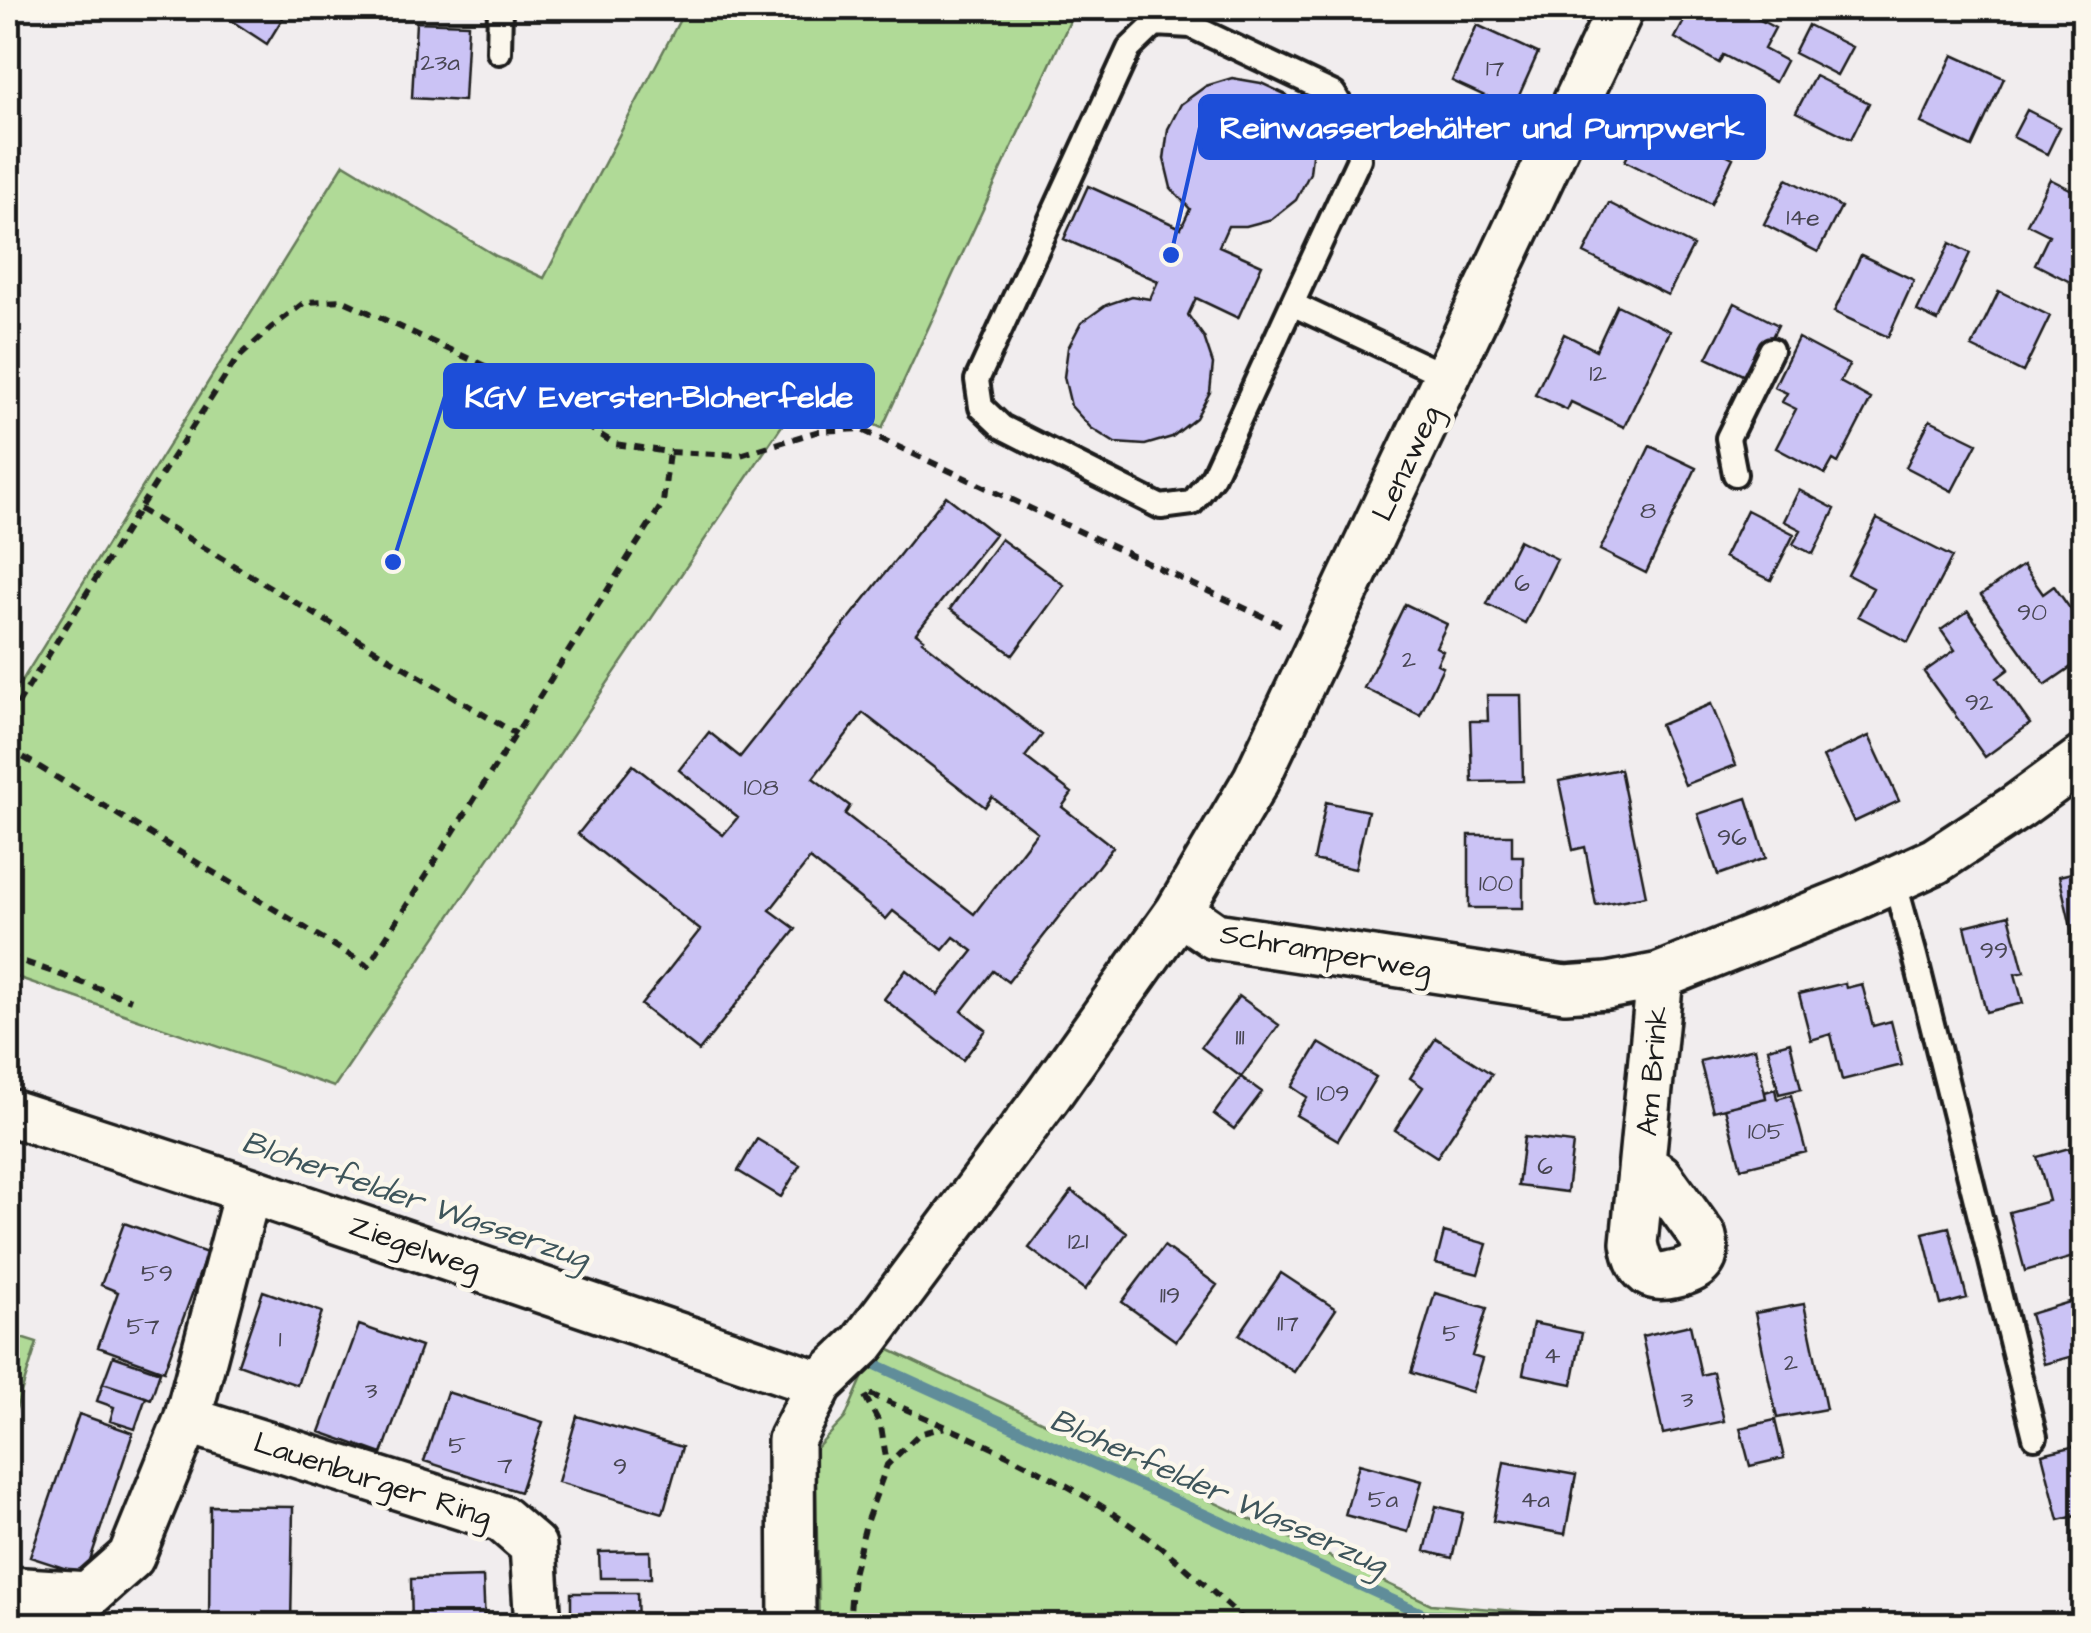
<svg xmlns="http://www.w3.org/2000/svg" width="2091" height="1633" viewBox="0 0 2091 1633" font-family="'Architects Daughter',sans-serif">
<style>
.green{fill:#b0da97;stroke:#667b5a;stroke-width:2.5}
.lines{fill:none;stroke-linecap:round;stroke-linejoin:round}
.stream{stroke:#608d9a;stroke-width:11}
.building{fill:#cbc3f5;stroke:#1c1c1c;stroke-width:2.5;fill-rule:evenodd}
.lane-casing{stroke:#1c1c1c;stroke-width:30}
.street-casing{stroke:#1c1c1c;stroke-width:52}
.path{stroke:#1c1c1c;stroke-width:6;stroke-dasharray:10 8;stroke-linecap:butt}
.lane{stroke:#fbf7ec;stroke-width:22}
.street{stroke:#fbf7ec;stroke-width:45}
.labels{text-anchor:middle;stroke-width:9;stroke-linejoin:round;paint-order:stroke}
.number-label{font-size:25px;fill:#484652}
.street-label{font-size:30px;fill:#1c1c1c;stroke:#fbf7ec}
.water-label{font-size:32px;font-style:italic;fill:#3e555b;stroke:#fbf7ec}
.leader{fill:none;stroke:#1d4ed8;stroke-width:4}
.callout-dot{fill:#1d4ed8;stroke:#fbf7ec;stroke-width:4}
.callout{fill:#1d4ed8;stroke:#1d4ed8;stroke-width:4}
.callout-label{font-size:32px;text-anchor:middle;font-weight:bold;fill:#fff}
</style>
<rect width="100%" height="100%" fill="#f1edee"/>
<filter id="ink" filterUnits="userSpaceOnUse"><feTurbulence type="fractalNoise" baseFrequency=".01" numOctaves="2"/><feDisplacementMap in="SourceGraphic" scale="20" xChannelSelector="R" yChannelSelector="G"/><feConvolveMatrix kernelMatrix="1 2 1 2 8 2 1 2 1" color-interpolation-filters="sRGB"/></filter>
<g filter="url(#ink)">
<path class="green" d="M686 8H1076L882 428 804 393 334 1087 8 974V703L344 164 496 256 544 278Z
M8 1334 37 1343 8 1434Z
M877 1344 1431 1604 1686 1625H819L815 1450 845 1418Z"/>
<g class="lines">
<path class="stream" d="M870 1362 1423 1614 1557 1626"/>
</g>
<path class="building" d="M212 8H289L267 44Z
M1691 8H1738L1775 28 1764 49 1786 61 1775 82 1723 55 1719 63 1675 38Z
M416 22 468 24 464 101 412 98Z
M1477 25 1538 53 1513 109 1452 81Z
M1808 25 1852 47 1837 75 1794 53Z
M1953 55 2004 78 1972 147 1921 123Z
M1815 76 1869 103 1851 139 1796 112Z
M1232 78 1261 83 1287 95 1305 118 1313 146 1310 173 1296 200 1272 219 1246 226H1228L1219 246 1262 265 1238 318 1196 298 1188 315 1204 337 1213 364 1210 392 1196 418 1172 437 1145 445 1115 443 1091 428 1071 406 1064 377 1068 348 1081 323 1106 305 1132 296 1150 299 1158 281 1064 239 1088 186 1181 228 1190 209 1171 188 1164 159 1168 129 1181 104 1206 86Z
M2027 110 2060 127 2047 154 2013 137Z
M1648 115 1733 158 1711 204 1625 161Z
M1787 179 1841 207 1818 252 1764 224Z
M2050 179 2084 196V289L2035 264 2049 235 2027 224Z
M1609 203 1693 246 1668 295 1584 253Z
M1950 243 1970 253 1938 321 1917 311Z
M1861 255 1914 280 1888 337 1834 312Z
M1999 291 2050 316 2023 372 1972 347Z
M1735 303 1778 325 1751 379 1707 358Z
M1617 305 1670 331 1624 427 1571 402 1567 410 1535 395 1564 334 1596 350Z
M1798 338 1849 365 1840 382 1871 399 1838 463 1833 460 1825 474 1776 448 1796 409 1782 402 1787 393 1774 387Z
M1930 420 1977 443 1952 491 1906 467Z
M1650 446 1696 468 1646 573 1600 550Z
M1799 490 1835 509 1813 554 1793 544 1801 530 1784 521Z
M946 496 995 534 916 633 924 639 922 641 1042 735 1025 757 1072 793 1062 807 1113 847 1008 982 993 971 962 1011 986 1030 963 1060 884 999 906 970 938 995 973 951 954 937 943 950 893 911 886 919 810 859 770 910 796 929 699 1051 641 1005 700 930 578 834 633 765 723 835 738 817 679 770 709 732 740 757ZM863 713 985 807 992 797 1037 832 974 914 845 814 850 806 813 778Z
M1747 510 1794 534 1771 580 1724 557Z
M1877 519 1952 557 1908 642 1858 616 1873 588 1848 575Z
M1001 539 1064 585 1013 655 950 609Z
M1519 540 1557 559 1525 623 1487 604Z
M2023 565 2043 594 2054 586 2084 628V658L2045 685 1981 595Z
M1405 604 1447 624 1436 647 1443 651 1437 664 1443 667 1420 715 1364 688Z
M1968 611 2009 669 1997 678 2030 724 1985 757 1924 672 1955 650 1941 630Z
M1487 695H1521L1523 781 1472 782 1470 721H1488Z
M1711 704 1736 765 1685 785 1660 725Z
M1869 736 1899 801 1854 822 1823 757Z
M1620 769 1646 896 1596 905 1585 847 1573 850 1559 781Z
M1747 798 1766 858 1718 875 1698 814Z
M1326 802 1368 811 1355 869 1314 860Z
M1469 835H1512V856H1523V908H1469Z
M2084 870V942L2075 944 2059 876Z
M2009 915 2024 972 2015 974 2023 1003 1986 1012 1965 926Z
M1845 983 1846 988 1862 984 1873 1026 1891 1021 1902 1065 1842 1080 1831 1034 1811 1040 1799 994Z
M1239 996 1279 1025 1241 1077 1201 1047Z
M1436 1038 1492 1074 1437 1157 1395 1130 1423 1087 1410 1078Z
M1790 1042 1801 1089 1779 1094 1768 1048Z
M1319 1043 1376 1077 1338 1140 1296 1115 1307 1097 1292 1087Z
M1755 1048 1766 1098 1713 1111 1700 1061Z
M1241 1077 1262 1092 1234 1129 1214 1114Z
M1775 1089 1777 1099 1791 1095 1806 1152 1741 1168 1725 1108 1766 1098 1765 1092Z
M1524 1137 1573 1143 1567 1192 1518 1186Z
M757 1139 800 1165 781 1197 738 1171Z
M2069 1148 2083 1198 2070 1201 2084 1254 2025 1271 2009 1212 2049 1201 2037 1157Z
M1072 1191 1127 1233 1085 1290 1029 1248Z
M124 1223 207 1253 164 1371 98 1347 118 1292 101 1285Z
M1949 1227 1967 1298 1941 1305 1923 1233Z
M1444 1232 1487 1244 1478 1274 1436 1263Z
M1164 1246 1217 1285 1176 1341 1122 1302Z
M1281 1273 1336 1309 1294 1372 1239 1335Z
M263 1291 322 1312 297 1385 238 1364Z
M1435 1293 1487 1308 1472 1356 1482 1359 1472 1392 1411 1373Z
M2083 1298 2084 1353 2044 1364 2030 1314Z
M1804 1304 1826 1409 1777 1418 1755 1313Z
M1533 1323 1582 1333 1572 1384 1523 1374Z
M359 1325 421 1347 382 1454 320 1432Z
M1690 1325 1701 1375 1713 1372 1724 1421 1663 1434 1642 1336Z
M113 1356 160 1372 151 1399 103 1383Z
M103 1383 146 1397 135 1429 110 1421 114 1407 97 1401Z
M447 1392 543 1422 520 1492 424 1461Z
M79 1414 133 1433 85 1575 30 1557Z
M577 1416 682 1447 663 1513 558 1482Z
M1775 1420 1784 1458 1750 1466 1740 1428Z
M2084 1444V1514L2059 1520 2042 1454Z
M1504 1462 1576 1475 1565 1534 1493 1521Z
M1359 1464 1422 1481 1408 1532 1345 1515Z
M210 1506 293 1507 291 1626H209Z
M1436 1506 1463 1513 1452 1558 1425 1551Z
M650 1551 651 1578H600L599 1552Z
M483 1577 485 1626H412L411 1579Z
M571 1593H637L638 1626H571Z"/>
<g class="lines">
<g class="lane-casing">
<path id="lane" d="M499 52 500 8
M1292 304 1213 476 1192 503 1161 507 1002 427 981 407 977 380 1129 49 1155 24 1191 26 1334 94 1356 132 1359 159 1292 304 1446 376
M1735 474 1728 438 1771 350
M1894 880 1915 956 2035 1437"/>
</g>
<g class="street-casing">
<path id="street" d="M1179 911 1215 936 1565 989 1607 986 1660 976 1847 901 1935 861 2017 807 2084 758
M8 1112 248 1190 820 1384
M1643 1166 1659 1176 1703 1237C1710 1262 1695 1271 1672 1275 1664 1277 1656 1278 1648 1273 1639 1266 1636 1254 1634 1243L1660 976
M187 1420 502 1519 533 1546 538 1626
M8 1590 88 1595 131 1557 187 1420 248 1190
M792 1626 791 1440 820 1384 863 1343 1049 1094 1179 911 1256 780 1621 8"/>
</g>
<path class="path" d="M139 509 516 734
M8 720 139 509 236 360 271 328 305 302 342 300 511 378 615 444 669 452 740 455 819 431 860 429 1283 626
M8 748 368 966 663 503 669 452
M8 956 131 1000
M870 1394C966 1435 1067 1477 1151 1540 1186 1566 1218 1597 1251 1626
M865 1396 881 1426 887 1464
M849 1626 853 1574 867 1520 887 1465 919 1434 945 1427"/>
<use href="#lane" class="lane"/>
<use href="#street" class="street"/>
</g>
</g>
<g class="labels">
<g class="number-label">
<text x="440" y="70">23a</text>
<text x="1495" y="76">17</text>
<text x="1803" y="225">14e</text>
<text x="1598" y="381">12</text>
<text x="1648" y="518">8</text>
<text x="1522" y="591">6</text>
<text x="2032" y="620">90</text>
<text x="1409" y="667">2</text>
<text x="1979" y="710">92</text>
<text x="761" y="795">108</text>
<text x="1732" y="845">96</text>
<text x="1496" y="891">100</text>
<text x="1994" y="958">99</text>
<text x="1240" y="1045">111</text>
<text x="1333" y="1101">109</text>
<text x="1766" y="1139">105</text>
<text x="1545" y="1174">6</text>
<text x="1078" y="1249">121</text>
<text x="157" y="1281">59</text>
<text x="1170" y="1303">119</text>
<text x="1288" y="1331">117</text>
<text x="143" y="1334">57</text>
<text x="1451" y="1341">5</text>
<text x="280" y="1347">1</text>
<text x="1552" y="1363">4</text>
<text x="1791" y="1370">2</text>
<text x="371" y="1398">3</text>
<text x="1687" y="1407">3</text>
<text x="457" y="1453">5</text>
<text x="505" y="1473">7</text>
<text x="620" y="1474">9</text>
<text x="1383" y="1507">5a</text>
<text x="1535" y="1507">4a</text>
</g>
<g class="street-label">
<text transform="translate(1406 463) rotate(-65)" y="10">Lenzweg</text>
<text transform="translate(1326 951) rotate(10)" y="10">Schramperweg</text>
<text transform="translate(1652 1071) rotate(-85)" y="10">Am Brink</text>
<text transform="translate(415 1246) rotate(19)" y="10">Ziegelweg</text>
<text transform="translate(373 1479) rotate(18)" y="10">Lauenburger Ring</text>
</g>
<g class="water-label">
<text transform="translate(416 1199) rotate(19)" y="11">Bloherfelder Wasserzug</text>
<text transform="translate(1219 1491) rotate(24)" y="11">Bloherfelder Wasserzug</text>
</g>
</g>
<path class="leader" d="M1171 255L1200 127M393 562L445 396"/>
<g class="callout-dot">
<circle cx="1171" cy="255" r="10"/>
<circle cx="393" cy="562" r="10"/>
</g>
<g class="callout">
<rect x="1200" y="96" width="564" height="62" rx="10"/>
<rect x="445" y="365" width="428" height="62" rx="10"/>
</g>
<g class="callout-label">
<text x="1482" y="138">Reinwasserbehälter und Pumpwerk</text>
<text x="659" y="407">KGV Eversten-Bloherfelde</text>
</g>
<rect width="2091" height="1633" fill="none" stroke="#fbf7ec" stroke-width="40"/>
<rect x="20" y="20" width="2051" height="1593" fill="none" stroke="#1c1c1c" stroke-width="4" filter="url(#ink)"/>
</svg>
